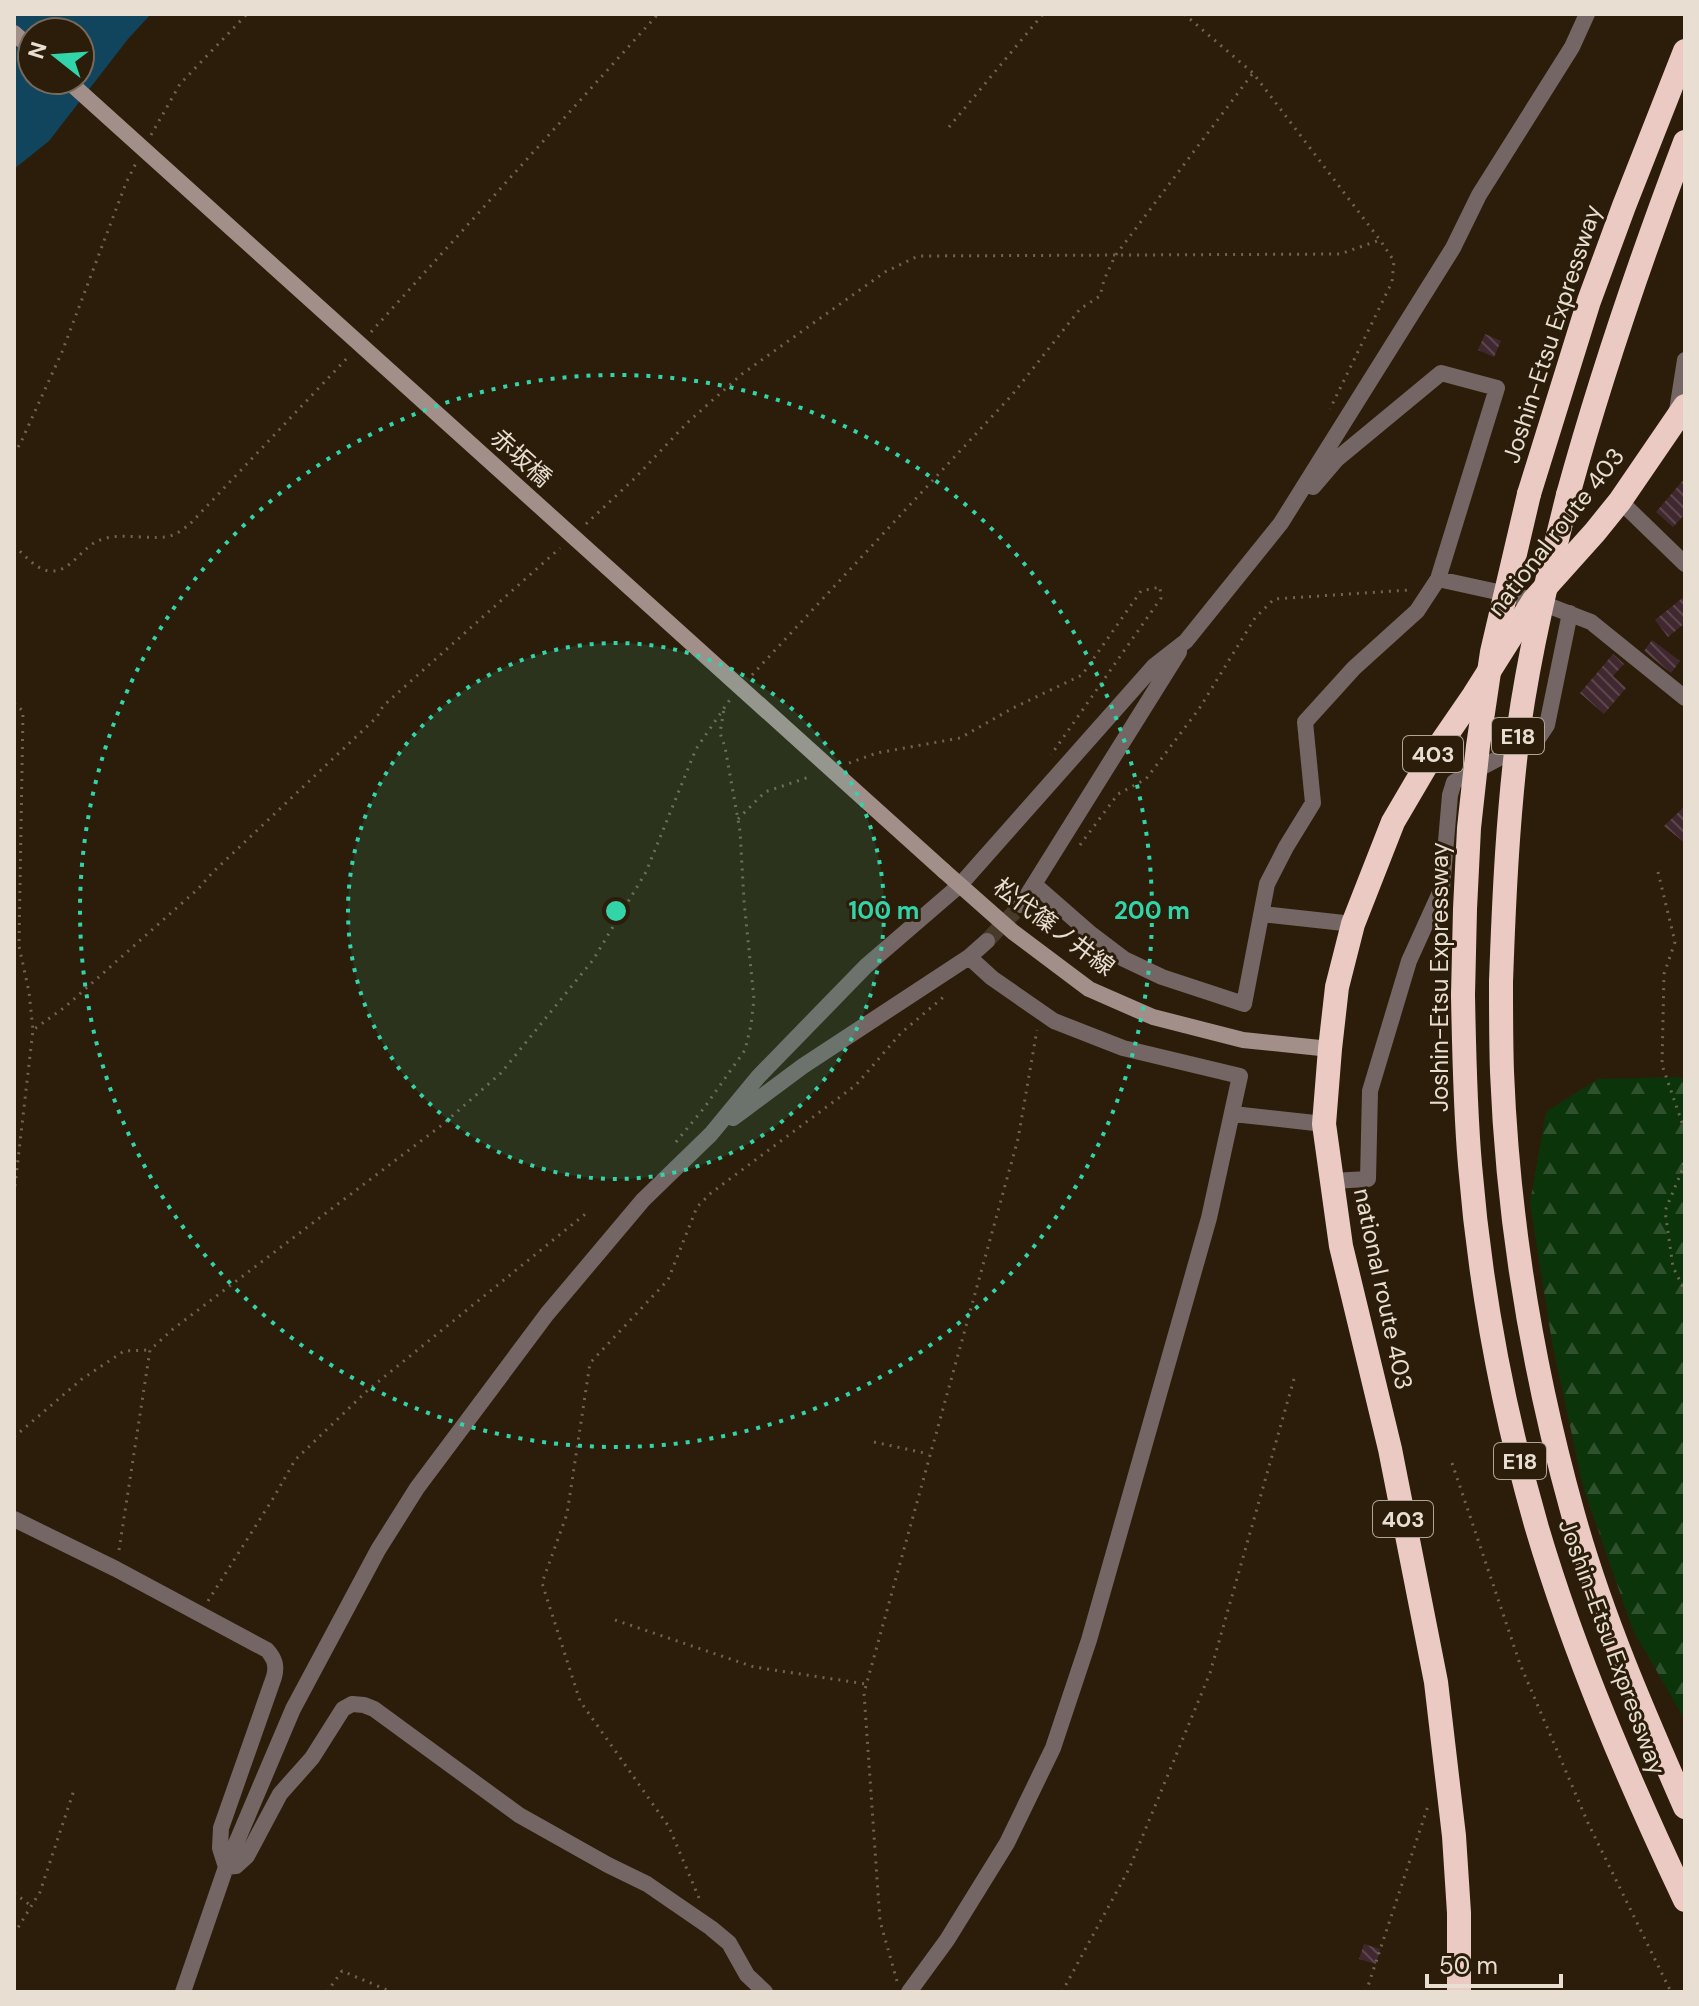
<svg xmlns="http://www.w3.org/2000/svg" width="1699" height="2006" viewBox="0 0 1699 2006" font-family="'DM Sans','Noto Sans JP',sans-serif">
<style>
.forest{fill:url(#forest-firs)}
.water{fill:#11445d;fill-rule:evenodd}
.building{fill:url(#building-back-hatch)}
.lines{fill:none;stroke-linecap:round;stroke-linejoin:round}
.street-tunnel{stroke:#483a28;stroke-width:16;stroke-dasharray:16 8;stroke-linecap:butt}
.path{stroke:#706353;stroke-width:3;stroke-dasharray:2 6;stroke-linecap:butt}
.street{stroke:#746664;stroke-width:16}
.secondary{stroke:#a38f8a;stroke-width:16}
.highway{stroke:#ebcac3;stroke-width:24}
.secondary-bridge{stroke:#a38f8a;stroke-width:16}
.highway-bridge{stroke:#ebcac3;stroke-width:24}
.ring{fill:none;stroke:#32d4a9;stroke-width:4;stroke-dasharray:4 8}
.labels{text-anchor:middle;stroke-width:6;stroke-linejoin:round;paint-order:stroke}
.shield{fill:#2c1d0a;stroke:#b0a496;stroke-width:2}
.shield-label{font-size:22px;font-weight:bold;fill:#e8ded2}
.street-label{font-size:24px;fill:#e8ded2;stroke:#2c1d0a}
.centre{fill:#32d4a9;stroke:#2c1d0a;stroke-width:4}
.ring-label{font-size:24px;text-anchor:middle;font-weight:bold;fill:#32d4a9;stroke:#2c1d0a;stroke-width:6;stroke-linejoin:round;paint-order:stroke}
</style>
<defs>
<pattern id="forest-firs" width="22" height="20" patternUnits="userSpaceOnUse" patternTransform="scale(2)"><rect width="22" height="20" fill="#0c340b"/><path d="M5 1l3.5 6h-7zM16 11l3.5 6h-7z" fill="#2f512e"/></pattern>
<pattern id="building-back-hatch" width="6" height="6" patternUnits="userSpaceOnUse" patternTransform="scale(2)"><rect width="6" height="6" fill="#412830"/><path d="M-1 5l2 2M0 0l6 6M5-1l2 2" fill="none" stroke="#5c474d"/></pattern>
</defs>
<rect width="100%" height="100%" fill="#2c1d0a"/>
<path class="forest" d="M1679 1077 1685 1081V1720L1633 1630 1583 1486 1552 1342 1530 1203 1546 1112 1598 1079Z"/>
<path class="water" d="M14 14H151L128 39 49 141 14 169ZM32 32H80V80H32Z"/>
<path class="building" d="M1485 334 1501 341 1494 357 1478 350Z
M1685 478V514L1673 527 1656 512Z
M1685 596V623L1668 637 1655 620Z
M1652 640 1680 661 1671 673 1644 651Z
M1613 654 1624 664 1613 676 1626 688 1604 714 1580 693Z
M1685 806V843L1664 826Z
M1364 1944 1380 1949 1376 1964 1359 1959Z"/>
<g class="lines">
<path class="street-tunnel" d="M987 941 1021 905"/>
<path class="path" d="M1184 14 1253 73 1380 240 1394 261 1392 282 1330 409
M949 127 1043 14
M151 135 180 84 247 14
M371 332 658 14
M14 454 21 442 62 352 126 183 136 163
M586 524 635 478 687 423 742 374 885 272 918 256 1340 254 1380 240
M14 546C24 554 35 569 49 571 71 573 81 547 100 540 121 531 155 542 173 535 179 533 184 528 189 525L350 355
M752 675 1012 395 1080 309 1100 296 1104 280 1115 256 1253 73
M14 703 23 711 19 946 29 992 33 1030
M849 763 877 753 960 738 1013 708 1082 675 1141 591 1160 587 1161 598 1051 755
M738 819 765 792 812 776
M1080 845 1118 794 1146 779 1199 709 1255 618 1274 599 1409 590
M1658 872 1675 942 1664 974 1662 1065 1685 1131
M676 1142 704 1108 745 1050 751 1025 754 999 744 901 740 831 725 747 720 733 724 709
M1685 1155 1683 1168 1665 1211 1673 1267 1685 1291
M14 1194 33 1030 65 1007 198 889 212 873 377 717 383 706 560 548
M14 1437 82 1379 124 1351 149 1350
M874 1442 929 1454
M1452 1463 1520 1664 1588 1823 1671 1992
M119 1550 150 1350 173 1329 442 1125 501 1073 593 960 646 872 696 749 731 698
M208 1601 274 1497 295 1460 368 1390 589 1211
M615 1620 754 1667 866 1684
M14 1893 30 1905
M699 1898 669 1827 580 1701 542 1583 567 1514 590 1363 668 1280 697 1207 711 1193 856 1085 901 1033 947 994
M14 1934 40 1892 74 1790
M897 1981 880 1921 864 1693 1018 1139 1037 1030
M327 1992 342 1971 392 1992
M1062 1992 1129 1869 1210 1673 1294 1379
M1366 1992 1428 1806"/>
<path class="street" d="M1676 417 1685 360
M1620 501 1685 564
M1438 579 1534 600 1591 622 1685 698
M1035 885 1091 934 1124 959 1162 977 1244 1004 1267 884 1286 847 1313 803 1305 722 1354 668 1417 611 1438 579 1497 388 1441 373 1337 459 1313 487
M1021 905 1179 652
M1262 914 1353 924
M1233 1114 1324 1124
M733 1118 803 1066 969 957 987 941
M1332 1181 1368 1179 1370 1091 1409 961 1442 888 1450 795 1454 782 1539 737 1547 725 1570 613
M14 1519 116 1569 267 1650C275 1659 277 1666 274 1677L221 1828 220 1848 226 1867 236 1866 247 1856 280 1794 312 1758 343 1709 352 1704 364 1705 374 1709 519 1815 608 1865 647 1884 711 1928 729 1943 747 1975 765 1992
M183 1992 226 1867 293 1709 378 1550 417 1488 547 1314 643 1200 711 1134 758 1077 866 966 960 885 1154 666 1186 641 1281 523 1453 248 1479 195 1572 47 1587 14
M909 1992 947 1940 1007 1843 1053 1748 1089 1640 1209 1218 1240 1076 1123 1048 1054 1021 992 978 969 957"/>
<path class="secondary" d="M14 33 32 49
M944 871 1013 932 1089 989 1153 1017 1243 1040 1330 1049"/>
<path class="highway" d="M1529 494 1589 301 1624 206 1685 51
M1568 495C1601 375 1641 258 1685 142
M1501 982C1501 1012 1501 1042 1502 1072 1508 1221 1533 1371 1573 1514 1601 1615 1643 1711 1685 1807
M1463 995C1464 1052 1465 1108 1470 1165 1480 1287 1503 1410 1537 1528 1575 1656 1628 1779 1685 1900
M1459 1992V1913L1454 1836 1436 1682 1390 1449 1341 1246 1324 1124 1330 1049 1337 987 1353 924 1393 822 1430 759 1474 695 1534 600 1595 532 1620 501 1685 406"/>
<path class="secondary-bridge" d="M67 80 944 871"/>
<path class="highway-bridge" d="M1501 982C1504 896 1508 812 1519 727 1530 649 1549 571 1568 495
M1463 995 1465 909 1469 828 1478 746 1492 652 1529 494"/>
</g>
<circle cx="616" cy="911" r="268" fill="#32d4a9" fill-opacity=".12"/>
<g class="ring">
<circle cx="616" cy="911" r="268"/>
<circle cx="616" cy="911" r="536"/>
</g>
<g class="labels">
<g class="shield">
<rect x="1492" y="718" width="52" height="36" rx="6"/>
<rect x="1403" y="736" width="60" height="36" rx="6"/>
<rect x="1494" y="1443" width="52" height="36" rx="6"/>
<rect x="1373" y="1501" width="60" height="36" rx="6"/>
</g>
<g class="shield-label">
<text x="1518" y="744">E18</text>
<text x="1433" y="762">403</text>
<text x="1520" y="1469">E18</text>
<text x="1403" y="1527">403</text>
</g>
<g class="street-label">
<text transform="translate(1552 334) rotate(-72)" y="8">Joshin-Etsu Expressway</text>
<text transform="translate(521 458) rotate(42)" y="8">赤坂橋</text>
<text transform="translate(1556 532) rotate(-52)" y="8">national route 403</text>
<text transform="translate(1054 927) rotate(37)" y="8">松代篠ノ井線</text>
<text transform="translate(1440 977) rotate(-90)" y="8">Joshin-Etsu Expressway</text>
<text transform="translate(1383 1289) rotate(78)" y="8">national route 403</text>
<text transform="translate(1612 1647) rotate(70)" y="8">Joshin-Etsu Expressway</text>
</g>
</g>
<circle cx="616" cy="911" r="12" class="centre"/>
<g class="ring-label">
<text x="884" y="919">100 m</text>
<text x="1152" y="919">200 m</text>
</g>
<rect width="1699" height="2006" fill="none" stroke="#e8ded2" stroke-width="32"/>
<g transform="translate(56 56) rotate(287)"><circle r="38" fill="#2c1d0a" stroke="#776a5a" stroke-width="2"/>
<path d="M0-6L14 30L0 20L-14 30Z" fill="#32d4a9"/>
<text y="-12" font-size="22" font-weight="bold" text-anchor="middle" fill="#e8ded2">N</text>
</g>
<path d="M1427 1974v12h134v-12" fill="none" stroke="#e8ded2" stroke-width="4"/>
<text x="1439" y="1974" font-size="24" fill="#e8ded2" stroke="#2c1d0a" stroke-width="6" paint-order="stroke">50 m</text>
</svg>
